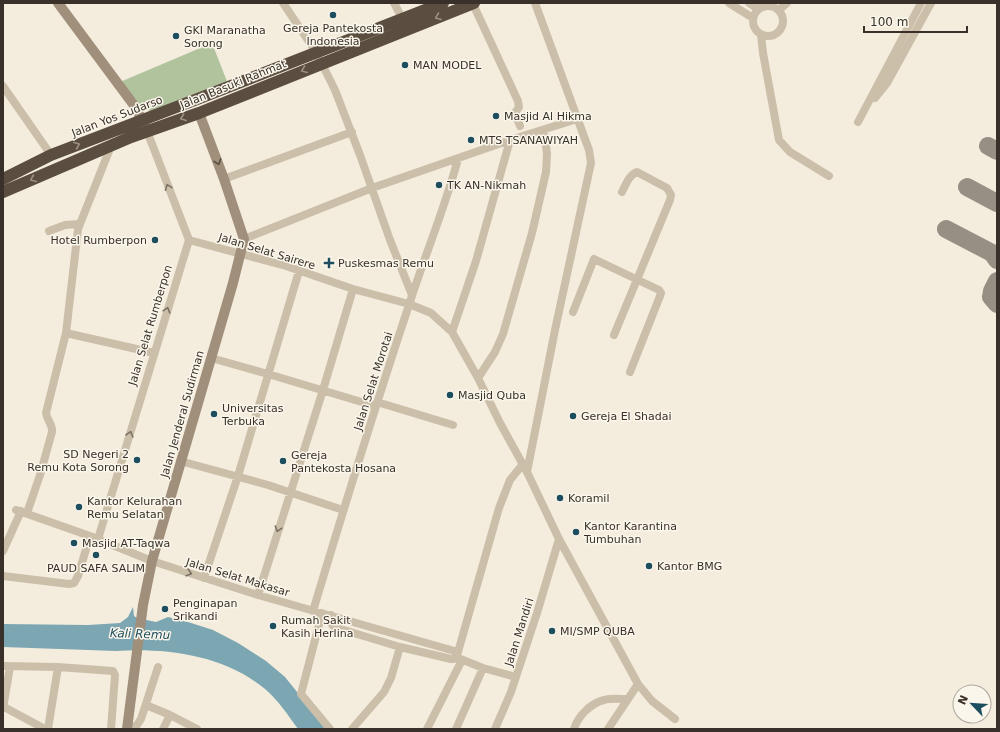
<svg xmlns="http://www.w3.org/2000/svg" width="1000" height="732" viewBox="0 0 1000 732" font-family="'DejaVu Sans',sans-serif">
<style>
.green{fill:#b0c39d}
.water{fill:#7ca6b2}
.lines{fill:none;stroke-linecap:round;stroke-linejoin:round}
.taxiway{stroke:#968f84;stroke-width:18}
.street{stroke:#ccbfa9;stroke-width:8}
.secondary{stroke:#a08f7a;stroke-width:10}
.highway{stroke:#5b4d40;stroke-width:12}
.oneway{stroke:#9b9184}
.oneway2{stroke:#584d41}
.oneway3{stroke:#7b7163}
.poi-dot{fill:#1d4e5d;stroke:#fbf6eb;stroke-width:1.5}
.labels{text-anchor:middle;stroke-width:3;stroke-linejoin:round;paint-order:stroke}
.poi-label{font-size:11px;fill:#393129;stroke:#fbf6eb;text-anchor:start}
.street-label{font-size:11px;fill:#393129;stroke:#fbf6eb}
.water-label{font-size:12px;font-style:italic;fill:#1d4e5d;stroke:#fbf6eb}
</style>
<rect width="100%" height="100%" fill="#f4edde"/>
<path class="green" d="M212 43 228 84 154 113 135 104 120 82Z"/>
<path class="water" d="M133 607 134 616 137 618 156 622 168 617 188 622 213 630 238 643 266 661 285 677 327 729H298C288 715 278 700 265 689 224 655 167 648 116 651L3 647V624L88 625 120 623 128 617Z"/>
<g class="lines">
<path class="taxiway" d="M988 146 997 151
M967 187 997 203
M946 229 992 253 997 260
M997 281 992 291 991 297 997 304"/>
<path class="street" d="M283 3 316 52 335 90 360 155 390 240 412 295
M394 3 402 18
M729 3 753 18
M749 3 758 9
M473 4 518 101 519 107 515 113 520 126
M753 21a15 15 0 1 1 30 0a15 15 0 1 1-30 0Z
M779 10 787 3
M761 35 763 53 779 140 790 152 829 176
M3 86 51 155
M875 98 887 83 931 3
M858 122 921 3
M224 179 352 132
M49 231 65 225 79 224
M244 239 372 188 510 140 577 119
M189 240 286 266 353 289 409 304 431 313 452 332 478 378 500 423 527 472 559 539 638 684 652 701 675 719
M573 312 594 259 659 290 661 293 660 296 630 372
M452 332 476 261 510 140
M66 333 154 353
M614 335 670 200 671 195 667 188 637 172C629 175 626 184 622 192
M211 358 268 374 375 406
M478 378 495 352 503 334 532 233 546 172 547 154 544 130
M377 402 453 425
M180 461 268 485 343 510
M527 472 555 330 591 163 589 150 535 3
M16 510 90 536 152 561 258 595 458 652
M27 513 40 475 52 432C53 424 47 421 46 413L66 333 78 229 111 146
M98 539 189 240 147 131
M3 551 21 511
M3 576 69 584 74 583 78 576 90 536
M204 578 238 476 299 271
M258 595 323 390 353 289
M313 611C343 511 374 410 407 311 423 260 444 211 458 159
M322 613 301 694 330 729
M331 615 330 622 334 627 400 647 451 659H454L458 652 499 508 510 480 523 464
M458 658 483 668 516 677
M3 666 58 667 113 671 115 675 111 729
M146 705 170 715 197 729
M4 707 45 729
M3 708 10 667
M48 729 58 667
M129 729 137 725 141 719 158 667
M163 729 170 715
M352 729 384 692 391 678 400 647
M427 729 462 660
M456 729 483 668
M495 729 511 692 537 613 559 539
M574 729C578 716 591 703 604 700 611 698 620 699 626 699
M608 729 638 684"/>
<path class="secondary" d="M58 3 136 108 145 127
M127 729 143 605 152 561 233 283 244 239 224 179 199 113"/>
<path class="highway" d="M3 179 51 155 200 98 443 3
M3 192 131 137 199 113 474 3"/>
</g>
<defs><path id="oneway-chevron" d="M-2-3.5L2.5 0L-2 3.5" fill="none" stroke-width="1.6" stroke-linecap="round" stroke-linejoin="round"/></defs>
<g class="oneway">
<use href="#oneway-chevron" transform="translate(438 17) rotate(159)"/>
<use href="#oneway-chevron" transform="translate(304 70) rotate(159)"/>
<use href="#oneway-chevron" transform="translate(183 118) rotate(160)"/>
<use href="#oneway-chevron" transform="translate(77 145) rotate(-22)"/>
<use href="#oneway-chevron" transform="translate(33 179) rotate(157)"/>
</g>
<use class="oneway2" href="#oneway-chevron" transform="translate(218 162) rotate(70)"/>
<g class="oneway3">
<use href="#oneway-chevron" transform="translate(168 187) rotate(-111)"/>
<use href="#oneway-chevron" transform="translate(167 310) rotate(-73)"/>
<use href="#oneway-chevron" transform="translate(130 434) rotate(-73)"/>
<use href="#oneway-chevron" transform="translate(278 529) rotate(107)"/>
<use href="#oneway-chevron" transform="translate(189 573) rotate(17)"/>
</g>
<g class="poi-dot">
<circle cx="333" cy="15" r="4"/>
<circle cx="176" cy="36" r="4"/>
<circle cx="405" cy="65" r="4"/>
<circle cx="496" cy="116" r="4"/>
<circle cx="471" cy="140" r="4"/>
<circle cx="439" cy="185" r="4"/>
<circle cx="155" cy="240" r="4"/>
<path d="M327 257h4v4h4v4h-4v4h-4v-4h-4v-4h4z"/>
<circle cx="450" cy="395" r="4"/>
<circle cx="214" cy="414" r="4"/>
<circle cx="573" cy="416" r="4"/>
<circle cx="137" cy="460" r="4"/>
<circle cx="283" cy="461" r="4"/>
<circle cx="560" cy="498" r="4"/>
<circle cx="79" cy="507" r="4"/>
<circle cx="576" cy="532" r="4"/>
<circle cx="74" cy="543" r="4"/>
<circle cx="96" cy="555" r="4"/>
<circle cx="649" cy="566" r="4"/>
<circle cx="165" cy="609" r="4"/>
<circle cx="273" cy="626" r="4"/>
<circle cx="552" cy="631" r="4"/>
</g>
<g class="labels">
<g class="poi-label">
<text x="333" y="32" text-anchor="middle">Gereja Pantekosta<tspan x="333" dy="13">Indonesia</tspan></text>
<text x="184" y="34">GKI Maranatha<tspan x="184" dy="13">Sorong</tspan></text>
<text x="413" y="69">MAN MODEL</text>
<text x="504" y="120">Masjid Al Hikma</text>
<text x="479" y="144">MTS TSANAWIYAH</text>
<text x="447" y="189">TK AN-Nikmah</text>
<text x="147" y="244" text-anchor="end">Hotel Rumberpon</text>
<text x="338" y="267">Puskesmas Remu</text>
<text x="458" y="399">Masjid Quba</text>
<text x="222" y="412">Universitas<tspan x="222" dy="13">Terbuka</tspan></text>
<text x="581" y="420">Gereja El Shadai</text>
<text x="129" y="458" text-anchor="end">SD Negeri 2<tspan x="129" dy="13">Remu Kota Sorong</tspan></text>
<text x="291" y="459">Gereja<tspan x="291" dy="13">Pantekosta Hosana</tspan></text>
<text x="568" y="502">Koramil</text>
<text x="87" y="505">Kantor Kelurahan<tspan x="87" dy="13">Remu Selatan</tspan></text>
<text x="584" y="530">Kantor Karantina<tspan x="584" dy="13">Tumbuhan</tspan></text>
<text x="82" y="547">Masjid AT-Taqwa</text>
<text x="657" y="570">Kantor BMG</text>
<text x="96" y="572" text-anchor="middle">PAUD SAFA SALIM</text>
<text x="173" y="607">Penginapan<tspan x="173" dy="13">Srikandi</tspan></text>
<text x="281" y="624">Rumah Sakit<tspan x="281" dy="13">Kasih Herlina</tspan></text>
<text x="560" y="635">MI/SMP QUBA</text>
</g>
<g class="street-label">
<text transform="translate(233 84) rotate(-22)" y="4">Jalan Basuki Rahmat</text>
<text transform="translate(117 116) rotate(-21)" y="4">Jalan Yos Sudarso</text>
<text transform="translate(267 251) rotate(17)" y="4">Jalan Selat Sairere</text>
<text transform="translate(150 325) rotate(-73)" y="4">Jalan Selat Rumberpon</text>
<text transform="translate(373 381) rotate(-72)" y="4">Jalan Selat Morotai</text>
<text transform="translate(182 414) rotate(-74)" y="4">Jalan Jenderal Sudirman</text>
<text transform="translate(238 577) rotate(17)" y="4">Jalan Selat Makasar</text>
<text transform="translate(519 632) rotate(-72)" y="4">Jalan Mandiri</text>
</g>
<g class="water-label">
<text transform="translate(140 634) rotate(2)" y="4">Kali Remu</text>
</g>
</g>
<rect width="1000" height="732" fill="none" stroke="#393129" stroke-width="8"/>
<g transform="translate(972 704) rotate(295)"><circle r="19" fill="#fbf6eb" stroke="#ada79d"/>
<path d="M0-3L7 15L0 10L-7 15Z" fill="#1d4e5d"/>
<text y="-6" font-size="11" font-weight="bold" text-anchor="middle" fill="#393129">N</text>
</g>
<path d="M864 26v6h103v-6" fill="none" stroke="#393129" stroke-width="2"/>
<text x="870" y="26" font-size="12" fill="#393129" stroke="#fbf6eb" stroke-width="3" paint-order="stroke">100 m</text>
</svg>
